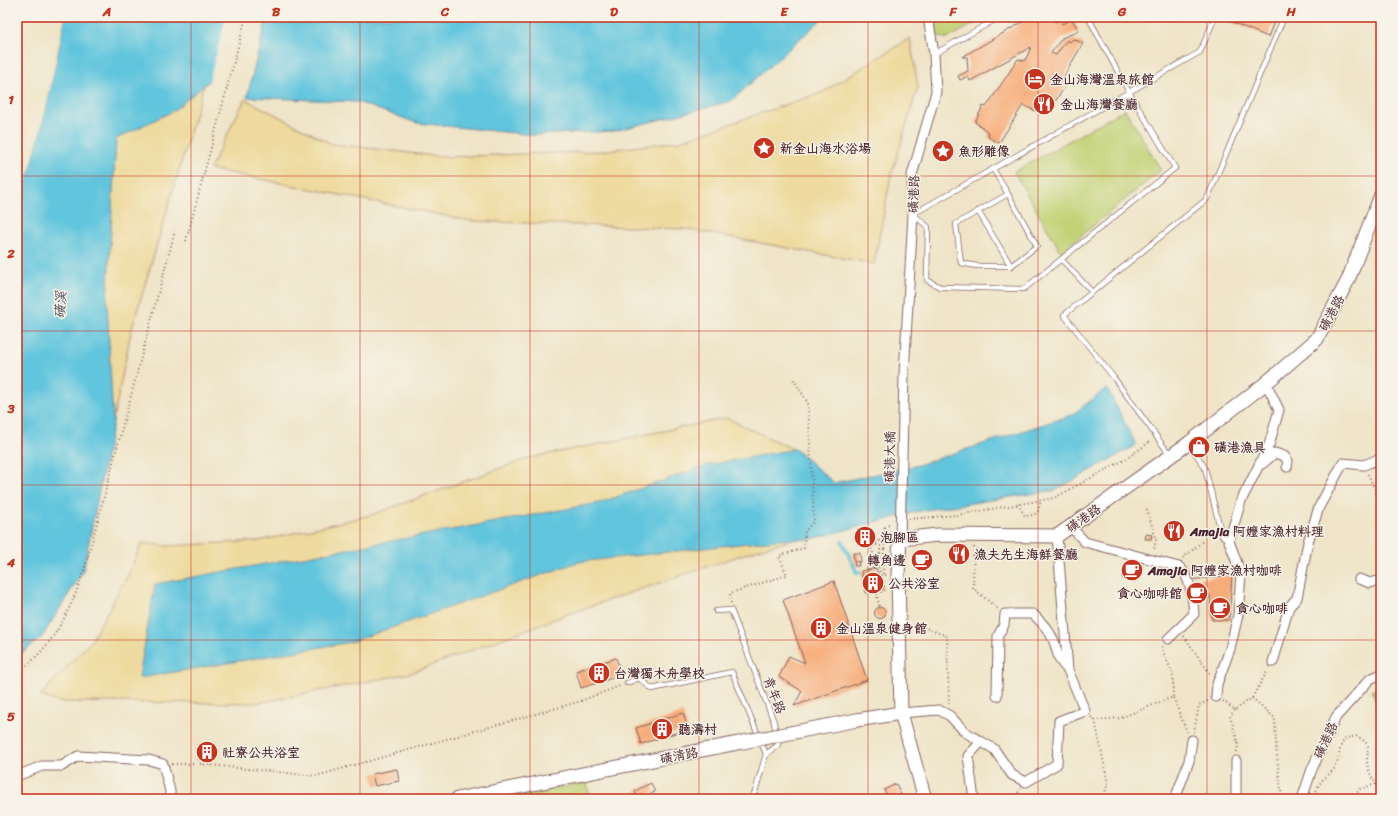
<svg xmlns="http://www.w3.org/2000/svg" width="1398" height="816" viewBox="0 0 1398 816" font-family="Sriracha,'LXGW WenKai TC',sans-serif">
<style>
.green{fill:#c1d174;stroke:#867850}
.forest{fill:#98b366;stroke:#716948}
.sand{fill:#eeda9e;stroke:#9c7c64}
.water{fill:#60c5dd;stroke:#557284}
.pier{fill:#efe4c7}
.lines{fill:none;stroke-linecap:round;stroke-linejoin:round}
.stream{stroke:#60c5dd;stroke-width:3.5}
.building{fill:#f7ad7a}
.lane-casing{stroke:#846462;stroke-width:6}
.street-casing{stroke:#846462;stroke-width:11}
.secondary-casing{stroke:#846462;stroke-width:15}
.path{stroke:#846462;stroke-width:2;stroke-dasharray:1 3;stroke-linecap:butt}
.lane{stroke:#fff;stroke-width:4.5}
.street{stroke:#fff;stroke-width:9}
.secondary{stroke:#fff;stroke-width:13}
.street-bridge-casing{stroke:#846462;stroke-width:11;stroke-linecap:butt}
.secondary-bridge-casing{stroke:#846462;stroke-width:15;stroke-linecap:butt}
.street-bridge{stroke:#fff;stroke-width:9}
.secondary-bridge{stroke:#fff;stroke-width:13}
.grid{fill:none;stroke:#c8321e;stroke-width:1;stroke-opacity:0.55}
.labels{text-anchor:middle;stroke-width:3;stroke-linejoin:round;paint-order:stroke}
.poi-label{font-size:13px;font-weight:bold;fill:#4a1f2b;stroke:#f7f3e8;text-anchor:start}
.street-label{font-size:13px;fill:#4a1f2b;stroke:#f7f3e8}
.water-label{font-size:14px;font-style:italic;fill:#515160;stroke:#f7f3e8}
.neatline{fill:none;stroke:#c8321e;stroke-width:1.5}
.grid-label{font-size:13px;text-anchor:middle;font-weight:bold;fill:#c8321e}
</style>
<rect width="100%" height="100%" fill="#f7f3e8"/>
<filter id="ink" filterUnits="userSpaceOnUse"><feTurbulence type="fractalNoise" baseFrequency=".025" numOctaves="2"/><feDisplacementMap in="SourceGraphic" scale="8" xChannelSelector="R" yChannelSelector="G"/><feConvolveMatrix kernelMatrix="1 2 1 2 8 2 1 2 1" color-interpolation-filters="sRGB"/></filter>
<filter id="wash" filterUnits="userSpaceOnUse"><feTurbulence type="fractalNoise" baseFrequency=".012" numOctaves="4" result="noise"/><feDisplacementMap in="SourceGraphic" scale="16" xChannelSelector="R" yChannelSelector="G"/><feGaussianBlur stdDeviation="0.9" result="paint"/><feColorMatrix in="noise" values="0 0 0 0 0 0 0 0 0 0 0 0 0 0 0 0 0 1.4 0 .05"/><feComposite in="paint" operator="in"/></filter>
<g filter="url(#wash)">
<rect width="100%" height="100%" fill="#efe4c7"/>
<path class="green" d="M933 17H986L947 39 935 35Z
M1125 109 1161 170 1061 252 1014 172Z
M587 782 590 799H505Z"/>
<path class="forest" d="M1381 686V718L1372 690Z"/>
<path class="sand" d="M910 38 918 87 891 176 874 264 685 229 471 221 210 169 245 99 332 144 445 157 602 151 680 141 823 92Z
M210 65 131 332 96 504 17 223 30 175Z
M727 418 801 453 787 542 768 546 568 614 411 673 257 703 59 702 40 696 91 641 128 575 142 543 168 546 259 541 371 515 529 458Z"/>
<path class="water" d="M65 17H233L215 76 173 111 116 139 107 301 113 422 83 571 42 637 17 657V219L46 109Z
M267 17H824L731 101 615 131 534 135 417 123 357 102 247 97Z
M1107 388 1136 445 1056 490 919 511 811 539 776 540 578 562 351 642 139 678 155 584 599 503 708 465 795 449 834 483 918 465 1072 415Z"/>
<path class="pier" d="M63 17H65L46 109 29 174 26 175 44 108Z
M226 17H235L217 77 208 85Z"/>
<g class="lines">
<path class="stream" d="M842 541 857 573 861 572"/>
</g>
<g id="blocks">
<path class="building" d="M1031 17H1055V22L1060 20 1062 24 1072 19 1079 31 1062 38 1051 53 1056 55 1067 40 1070 42 1073 39 1083 43 1063 78 1069 81 1050 109 1046 113 1042 114 1023 105 999 143 988 137 989 133 975 122 983 106 986 107 1018 59 1025 61 1031 47 970 81 968 76 960 80 958 76 968 71 967 57H962Z
M1228 17H1276L1268 37 1227 20Z
M1171 524 1180 526 1176 539 1168 536Z
M871 530 874 538 859 544 856 536Z
M1146 534 1152 535 1151 539H1145Z
M853 553H860L861 562H858L859 566H855Z
M1129 557 1142 561 1135 582 1122 578Z
M876 568 883 589 866 593 861 571Z
M1232 575 1229 620H1212L1210 595 1195 596 1190 580Z
M834 581 867 680 794 706 802 691 779 677 789 656 805 663 783 600Z
M874.5 613a5.5 5.5 0 1 1 11 0a5.5 5.5 0 1 1-11 0Z
M616 658 622 675 581 688 576 671Z
M683 713 688 729 641 744 636 728Z
M216 744V759L199 760 198 745Z
M397 769 399 781 375 786 372 774Z
M651 783 655 792 638 799 635 791Z
M896 784 903 799H880L887 795 884 790Z"/>
</g>
</g>
<g filter="url(#ink)">
<use href="#blocks" fill-opacity="0" stroke="#846462" stroke-width="1"/>
<g class="lines">
<g class="lane-casing">
<path id="lane" d="M1088 17 1129 92 1175 168 1024 289 940 287 927 280 928 227 913 214 1200 52 1215 17
M934 54 1000 17
M993 169 1008 194 956 224 961 263 977 266H1011L1037 246 1008 194
M978 211 1011 266
M1062 260 1092 292
M1189 443 1205 468 1222 536 1229 541
M1170 455 1114 378 1064 315 1207 199 1284 17
M716 611 731 610 774 722 778 745 766 754 755 792 751 799
M627 683 639 678 652 689 732 672 766 754"/>
</g>
<g class="street-casing">
<path id="street" d="M904 375 913 214 912 175 936 92 934 54 928 17
M1262 464 1275 453 1284 456 1288 461 1287 467
M1071 527 1085 542 1179 567C1190 575 1193 600 1194 614L1168 639
M1359 579 1370 583 1381 580
M1273 662 1289 607 1297 598 1308 542 1319 507 1343 463 1364 465 1381 458
M997 696 998 636 1004 625 1005 614H1033C1040 621 1049 629 1053 639 1059 653 1055 657 1068 670
M1216 697 1217 684 1230 649 1238 615 1241 574 1229 541 1241 501 1269 445 1279 410 1266 383
M901 713 939 710 950 716 965 732 994 749 1012 775 1026 782 1057 764 1059 721 1085 711 1068 670 1057 536
M17 776 42 766H62L78 756 149 760 163 764 170 791V799
M974 799 968 756 980 743
M1175 799 1189 761 1192 740
M1234 799 1236 795V761
M1302 799 1312 769 1336 717 1370 679 1381 674"/>
</g>
<g class="secondary-casing">
<path id="secondary" d="M857 720 901 713
M457 799 743 742
M925 799 901 713 898 575 900 539 938 535 1057 536 1189 443 1266 383 1317 339 1348 280 1381 195"/>
</g>
<path class="path" d="M186 241 246 17
M1368 474 1381 504
M1018 504 1025 516 1034 515 1038 511 1041 500
M1147 509 1156 539 1154 550
M909 519 957 515 1054 498 1126 459 1151 441
M876 545 882 546 886 544 885 537
M974 547 973 588 998 609
M1183 558 1203 541
M857 561V564H860
M879 566 880 550 884 549 883 575H887
M731 603 730 593 787 575 779 556 804 548 805 531 814 521 808 403 792 377
M879 606 877 594 885 590 879 568 871 548 885 536V527L891 524
M911 628H926L947 636 949 704
M1184 636 1210 674
M1162 646 1163 652 1173 674V697
M17 673C54 646 69 613 84 571L175 231
M1252 698 1275 718 1276 748 1282 799
M1223 701 1235 710 1252 698 1268 670
M1235 710 1230 716 1238 743 1237 752
M1091 717 1095 720 1120 718 1173 697 1187 732
M1095 720 1108 783 1103 799
M1194 732 1199 705 1208 701
M172 764H200L316 776 578 702 620 686
M1376 784 1380 799
M1318 787C1322 777 1332 775 1336 765 1341 755 1337 748 1346 738L1357 736C1371 745 1368 746 1367 760 1367 769 1371 776 1376 784L1360 789 1352 799
M1316 790 1318 799
M1013 799 1021 789"/>
<use href="#lane" class="lane"/>
<use href="#street" class="street"/>
<use href="#secondary" class="secondary"/>
<g class="street-bridge-casing">
<path id="street-bridge" d="M900 539 904 375"/>
</g>
<g class="secondary-bridge-casing">
<path id="secondary-bridge" d="M743 742 857 720"/>
</g>
<use href="#street-bridge" class="street-bridge"/>
<use href="#secondary-bridge" class="secondary-bridge"/>
</g>
</g>
<path class="grid" d="M191 17V799M360 17V799M530 17V799M699 17V799M868 17V799M1038 17V799M1207 17V799M17 176H1381M17 331H1381M17 485H1381M17 640H1381"/>
<defs>
<g id="hotel-disc" transform="scale(1.15)"><circle r="9.5" fill="#c8321e" stroke="#f7f3e8"/><path d="M-6-4.5h1.5V1H6V5H4.5V3h-9V5H-6ZM-4 0a1.8 1.8 0 1 1 3.6 0ZM.5 0V-2.5h3Q6-2.5 6 0Z" fill="#fff"/></g>
<g id="restaurant-disc" transform="scale(1.15)"><circle r="9.5" fill="#c8321e" stroke="#f7f3e8"/><path d="M-5-6h1v4h1v-4h1v4h1v-4h1v5L-1.5 .5V6h-2V.5L-5-1ZM5-6V6H3V1.5H1.5Q1.5-4 5-6Z" fill="#fff"/></g>
<g id="sight-disc" transform="scale(1.15)"><circle r="9.5" fill="#c8321e" stroke="#f7f3e8"/><path d="M0-6L1.8-2.2L6-1.7L2.9 1.2L3.7 5.4L0 3.3L-3.7 5.4L-2.9 1.2L-6-1.7L-1.8-2.2Z" fill="#fff"/></g>
<g id="shop-disc" transform="scale(1.15)"><circle r="9.5" fill="#c8321e" stroke="#f7f3e8"/><path d="M-5-2.5h2.3a2.7 3.5 0 0 1 5.4 0H5L5.5 6h-11ZM-1.5-2.5h3a1.5 2.3 0 0 0-3 0Z" fill="#fff"/></g>
<g id="building-disc" transform="scale(1.15)"><circle r="9.5" fill="#c8321e" stroke="#f7f3e8"/><path d="M-4-6H4V6H1V3H-1V6H-4ZM-2.5-4.3h1.7v1.8h-1.7ZM.8-4.3h1.7v1.8H.8ZM-2.5-1h1.7V.8h-1.7ZM.8-1h1.7V.8H.8Z" fill="#fff"/></g>
<g id="cafe-disc" transform="scale(1.15)"><circle r="9.5" fill="#c8321e" stroke="#f7f3e8"/><path d="M-5.5-4.5H6V0H3Q3 3.5 0 3.5H-2.5Q-5.5 3.5-5.5 0ZM3-3.2v2h1.7v-2ZM-6 4.5H4V6H-6Z" fill="#fff"/></g>
</defs>
<g fill-rule="evenodd">
<use href="#hotel-disc" x="1035" y="79"/>
<use href="#restaurant-disc" x="1044" y="104"/>
<use href="#sight-disc" x="764" y="148"/>
<use href="#sight-disc" x="943" y="151"/>
<use href="#shop-disc" x="1199" y="447"/>
<use href="#restaurant-disc" x="1174" y="531"/>
<use href="#building-disc" x="865" y="537"/>
<use href="#restaurant-disc" x="959" y="554"/>
<use href="#cafe-disc" x="922" y="560"/>
<use href="#cafe-disc" x="1132" y="570"/>
<use href="#building-disc" x="873" y="583"/>
<use href="#cafe-disc" x="1197" y="593"/>
<use href="#cafe-disc" x="1220" y="608"/>
<use href="#building-disc" x="821" y="628"/>
<use href="#building-disc" x="599" y="673"/>
<use href="#building-disc" x="662" y="729"/>
<use href="#building-disc" x="207" y="752"/>
</g>
<g class="labels">
<g class="poi-label">
<text x="1050" y="84">金山海灣溫泉旅館</text>
<text x="1060" y="109">金山海灣餐廳</text>
<text x="780" y="153">新金山海水浴場</text>
<text x="958" y="156">魚形雕像</text>
<text x="1214" y="452">磺港漁具</text>
<text x="1190" y="536">Amajia 阿嬤家漁村料理</text>
<text x="880" y="542">泡腳區</text>
<text x="974" y="559">漁夫先生海鮮餐廳</text>
<text x="906" y="565" text-anchor="end">轉角邊</text>
<text x="1148" y="575">Amajia 阿嬤家漁村咖啡</text>
<text x="888" y="588">公共浴室</text>
<text x="1182" y="598" text-anchor="end">貪心咖啡館</text>
<text x="1236" y="613">貪心咖啡</text>
<text x="836" y="633">金山溫泉健身館</text>
<text x="614" y="678">台灣獨木舟學校</text>
<text x="678" y="734">聽濤村</text>
<text x="222" y="757">社寮公共浴室</text>
</g>
<g class="street-label">
<text transform="translate(913 194) rotate(-88)" y="5">磺港路</text>
<text transform="translate(1331 313) rotate(-62)" y="5">磺港路</text>
<text transform="translate(889 457) rotate(-89)" y="5">磺港大橋</text>
<text transform="translate(1083 518) rotate(-35)" y="5">磺港路</text>
<text transform="translate(775 695) rotate(69)" y="5">青年路</text>
<text transform="translate(1325 740) rotate(-65)" y="5">磺港路</text>
<text transform="translate(679 755) rotate(-11)" y="5">磺清路</text>
</g>
<g class="water-label">
<text transform="translate(60 305) rotate(-87)" y="5">磺溪</text>
</g>
</g>
<rect width="1398" height="816" fill="none" stroke="#f7f3e8" stroke-width="44"/>
<rect x="22" y="22" width="1354" height="772" class="neatline"/>
<g class="grid-label">
<text x="107" y="16">A</text>
<text x="276" y="16">B</text>
<text x="445" y="16">C</text>
<text x="614" y="16">D</text>
<text x="784" y="16">E</text>
<text x="953" y="16">F</text>
<text x="1122" y="16">G</text>
<text x="1291" y="16">H</text>
<text x="11" y="104">1</text>
<text x="11" y="258">2</text>
<text x="11" y="413">3</text>
<text x="11" y="567">4</text>
<text x="11" y="721">5</text>
</g>
</svg>
